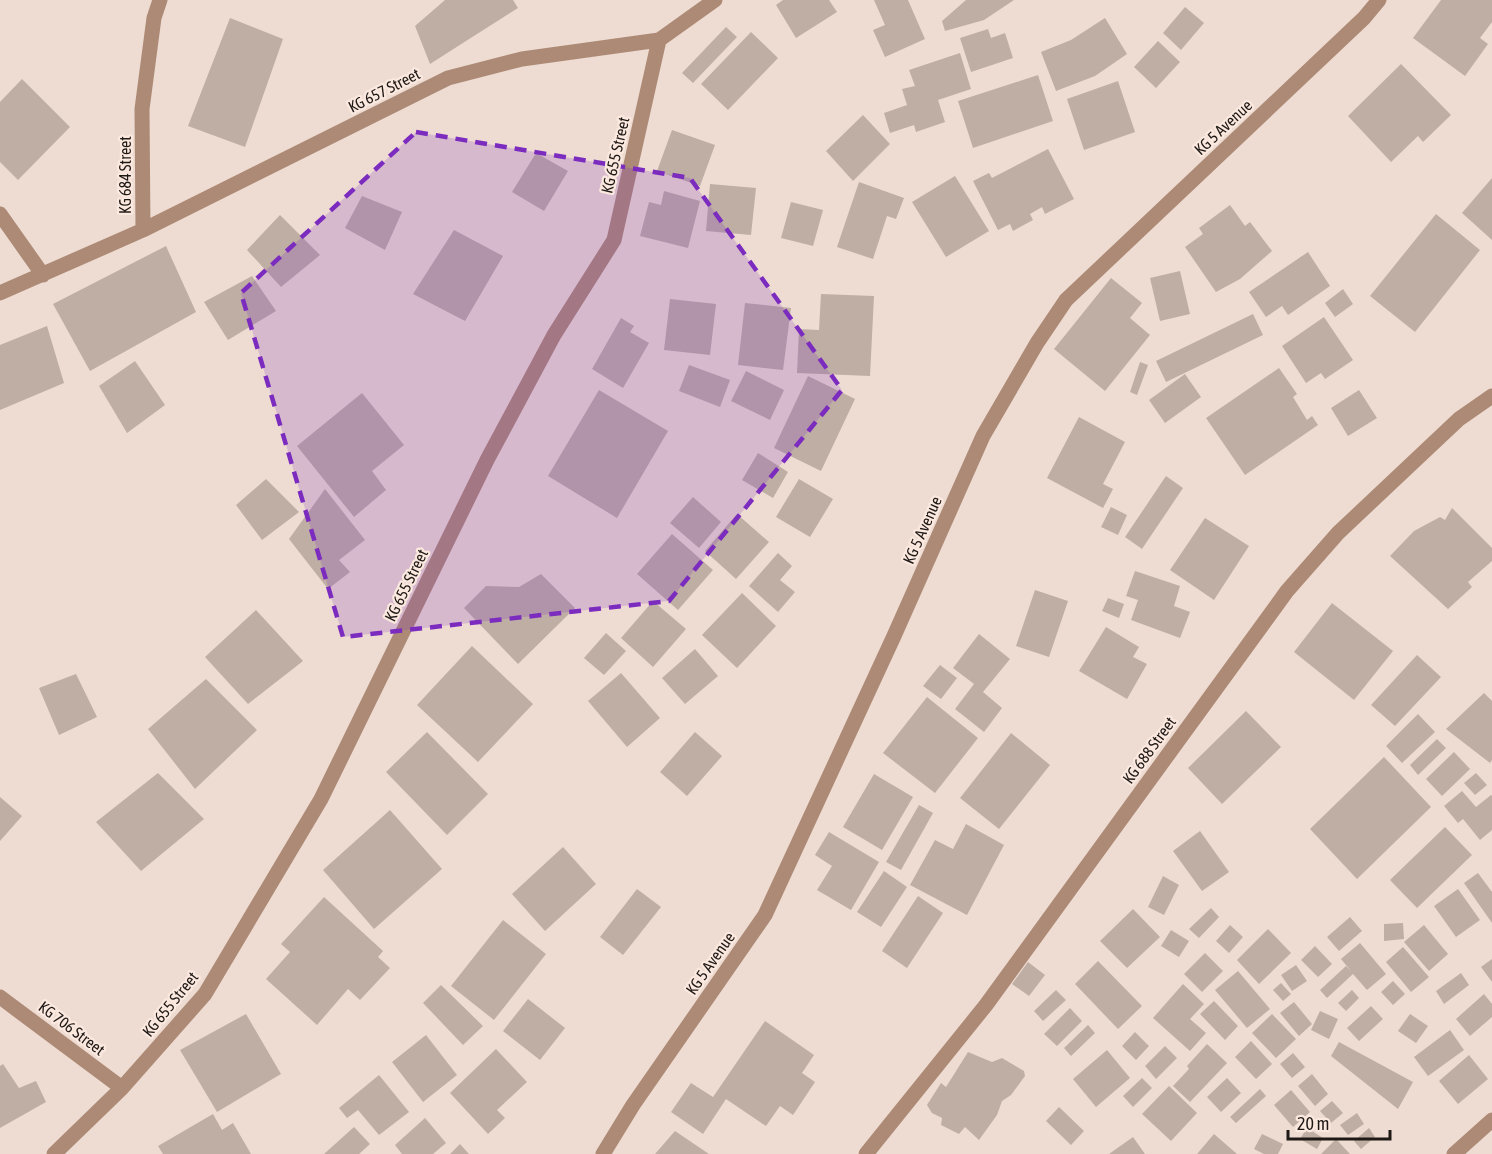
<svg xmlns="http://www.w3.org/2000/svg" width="1492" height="1154" viewBox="0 0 1492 1154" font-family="'Asap Condensed',sans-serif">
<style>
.building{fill:#bfaea4}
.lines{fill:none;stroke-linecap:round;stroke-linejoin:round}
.street{stroke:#ad8a76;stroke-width:15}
.marked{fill:#7b2cbf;fill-opacity:0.2;stroke:#7b2cbf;stroke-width:4.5;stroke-dasharray:12 8;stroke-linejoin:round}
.labels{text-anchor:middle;stroke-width:4.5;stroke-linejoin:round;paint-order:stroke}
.street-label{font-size:16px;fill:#1f1916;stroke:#fbe9df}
</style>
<rect width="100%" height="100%" fill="#eedcd2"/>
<path class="building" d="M445 0H513L518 8 430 64 415 26Z
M783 0H829L837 12 796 38 776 5Z
M874 0H908L925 39 885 57 873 30 885 25Z
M966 0H1014L984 20 945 31 942 21Z
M1441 0H1492V22L1480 38 1488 44 1465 76 1413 38Z
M1185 7 1204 23 1181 50 1163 33Z
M230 18 283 39 245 147 188 126Z
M1105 18 1127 54 1095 76 1056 91 1041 52 1071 40Z
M726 27 737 37 693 83 682 73Z
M988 29 991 38 1005 33 1013 58 971 72 960 38Z
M751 32 778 58 728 110 701 84Z
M1158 41 1180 62 1156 88 1134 67Z
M960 53 971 89 938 100 945 122 916 132 914 125 890 133 884 113 907 105 902 89 915 86 909 70Z
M1401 64 1451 115 1423 142 1418 136 1391 162 1348 116Z
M1038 75 1053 121 973 148 958 101Z
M22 79 70 127 18 180 0 162V102Z
M1118 81 1135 132 1084 150 1067 99Z
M863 115 890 144 853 181 826 151Z
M672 130 715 145 700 186 657 171Z
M1048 149 1074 199 1045 214 1042 207 1030 214 1033 220 1013 231 1010 224 998 230 973 181 989 173 992 178Z
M536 153 568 171 544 211 512 192Z
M955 176 989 231 946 257 912 202Z
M1492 178V240L1462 213Z
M859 182 904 198 896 219 887 216 873 259 837 247Z
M710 184 756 188 751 235 706 231Z
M664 191 700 201 688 248 640 236 649 202 661 205Z
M362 196 402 212 385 250 345 228Z
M791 202 823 210 813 246 781 238Z
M1230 205 1245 226 1250 222 1272 251 1240 279 1216 292 1185 247 1203 234 1199 228Z
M1436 214 1480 250 1415 332 1370 296Z
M280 215 320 255 281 287 247 250Z
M454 230 503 256 465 321 413 294Z
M166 246 196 312 90 371 53 304Z
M1308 252 1330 286 1288 315 1282 306 1266 317 1249 292Z
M1180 271 1190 314 1160 321 1150 278Z
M252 276 276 311 228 340 204 302Z
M1111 278 1142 303 1130 318 1150 335 1105 391 1054 349Z
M1343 289 1353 304 1335 317 1325 303Z
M821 294 874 296 870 376 797 373 799 329 819 330Z
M670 299 716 304 710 355 664 350Z
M745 303 791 308 783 370 738 365Z
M1253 314 1263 335 1166 382 1156 361Z
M1324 317 1353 360 1325 379 1321 373 1306 383 1282 346Z
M621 318 634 326 630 332 649 343 623 388 592 369Z
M47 326 64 383 0 410V345Z
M135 361 165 405 127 433 99 386Z
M1140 362 1148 365 1137 395 1130 392Z
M689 365 730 380 720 407 679 391Z
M1279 368 1297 394 1293 397 1307 420 1312 416 1318 425 1245 475 1206 418Z
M746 371 784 390 770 420 731 401Z
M1185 374 1201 397 1165 423 1149 400Z
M808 376 855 399 821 471 774 448Z
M599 390 668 431 617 518 548 476Z
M1359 390 1377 418 1348 436 1331 408Z
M362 393 404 445 372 471 386 490 354 517 297 446Z
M1079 417 1125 442 1103 484 1113 489 1103 508 1047 478Z
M758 453 788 472 773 498 742 480Z
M1166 476 1183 488 1142 549 1125 537Z
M266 479 299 512 262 540 236 505Z
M799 479 833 499 810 537 776 517Z
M325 489 365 540 339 560 350 572 328 589 289 539Z
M693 497 721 522 699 548 670 523Z
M1111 507 1127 515 1118 535 1101 527Z
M1452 508 1492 548V561L1468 582 1472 587 1448 609 1390 556 1414 531 1440 517 1445 520Z
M737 514 769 542 736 579 705 551Z
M1205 518 1249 546 1214 600 1170 570Z
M672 534 713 570 678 610 637 574Z
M778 553 792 566 780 580 795 592 778 612 749 586Z
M1135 571 1180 586 1174 606 1190 612 1180 638 1131 620 1138 600 1126 596Z
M541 574 575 608 518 664 464 608 486 586 519 587Z
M1035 590 1068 601 1049 657 1016 646Z
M742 593 776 626 737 668 702 635Z
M1108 598 1124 604 1119 618 1102 611Z
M653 601 686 629 653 667 621 638Z
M1332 603 1393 651 1354 700 1294 652Z
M256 610 303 661 248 704 205 657Z
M1106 627 1139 647 1133 657 1147 664 1127 699 1079 671Z
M606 633 626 651 604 675 584 658Z
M979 634 1010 659 983 692 1002 708 984 732 955 709 974 684 953 668Z
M472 646 533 704 478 762 417 705Z
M695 649 718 676 685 704 662 678Z
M1417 655 1441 677 1395 726 1371 705Z
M940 665 957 678 941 699 923 686Z
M621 673 660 718 627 747 588 701Z
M76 674 97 717 59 735 39 688Z
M206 679 257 730 195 789 148 729Z
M1484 693 1492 701V760L1490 763 1446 729Z
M927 697 978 738 935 793 883 753Z
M1246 711 1281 747 1222 804 1188 768Z
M1418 714 1435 732 1402 763 1386 746Z
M427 732 488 794 447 835 386 772Z
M695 732 722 756 687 796 660 772Z
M1011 733 1050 765 999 829 960 798Z
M1437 739 1446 748 1418 775 1410 765Z
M1454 752 1470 769 1442 796 1426 779Z
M1384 757 1431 807 1357 879 1310 829Z
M158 773 204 819 141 871 96 822Z
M1476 773 1487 785 1475 795 1464 783Z
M874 774 913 797 882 850 843 827Z
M1462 791 1476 807 1491 795 1492 796V830L1480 840 1463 819 1458 823 1444 806Z
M0 797 22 816 0 841Z
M919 805 933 813 901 870 886 862Z
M390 810 442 869 374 929 323 870Z
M966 824 1004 845 967 915 910 885 935 840 953 849Z
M1445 827 1472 855 1417 908 1390 880Z
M1200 831 1229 872 1202 891 1173 851Z
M829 832 879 862 851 910 817 890 832 866 815 855Z
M563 847 596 884 545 931 512 894Z
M884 871 907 887 881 927 857 912Z
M1478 873 1492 892V923L1464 883Z
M1163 876 1179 885 1164 915 1148 907Z
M637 889 661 907 623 955 600 937Z
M1458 889 1480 920 1456 937 1434 906Z
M918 896 943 913 907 968 882 951Z
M324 897 383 951 378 957 390 968 360 1000 348 989 317 1025 266 979 290 952 281 944Z
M1211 908 1219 917 1199 938 1189 929Z
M1133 909 1160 937 1127 968 1100 941Z
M1350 917 1362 931 1339 951 1327 937Z
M503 920 546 954 494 1020 451 986Z
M1403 923 1404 939 1384 941V924Z
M1230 925 1243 937 1229 953 1216 941Z
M1424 925 1448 954 1429 971 1404 942Z
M1268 929 1291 953 1259 984 1237 960Z
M1171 930 1189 941 1179 957 1161 946Z
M1360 943 1386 974 1367 990 1353 974 1327 998 1320 990 1346 966 1351 971 1341 959Z
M1315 946 1332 964 1318 977 1301 960Z
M1403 947 1429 977 1411 992 1386 962Z
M1205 953 1223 971 1202 992 1184 974Z
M1492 959V982L1481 967Z
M1098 961 1142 1006 1118 1029 1075 984Z
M1028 962 1045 975 1029 996 1012 984Z
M1296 965 1307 981 1292 991 1281 975Z
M1238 971 1270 1009 1247 1028 1215 990Z
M1461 973 1469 985 1444 1004 1436 991Z
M1393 981 1405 994 1393 1005 1381 992Z
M1281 983 1291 994 1283 1001 1273 990Z
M1183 984 1204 1004 1190 1019 1206 1033 1190 1051 1153 1018Z
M441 985 483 1026 463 1045 423 1003Z
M1056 990 1066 1000 1043 1021 1034 1011Z
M1352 990 1359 998 1346 1011 1338 1003Z
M1484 994 1492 1004V1017L1470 1036 1456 1019Z
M528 999 565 1028 540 1060 503 1031Z
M1214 1001 1238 1026 1225 1040 1200 1014Z
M1294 1002 1312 1024 1299 1036 1280 1013Z
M1371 1006 1383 1019 1359 1041 1347 1028Z
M1070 1008 1082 1021 1057 1046 1044 1034Z
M1320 1011 1338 1019 1329 1039 1311 1030Z
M246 1014 281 1074 217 1112 180 1050Z
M1272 1014 1296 1039 1276 1058 1252 1033Z
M1410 1014 1428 1026 1416 1043 1398 1031Z
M765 1021 814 1055 802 1073 815 1082 793 1115 780 1106 766 1126 726 1099 703 1134 671 1112 691 1083 713 1097Z
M1088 1025 1095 1033 1071 1056 1064 1048Z
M1450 1030 1464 1050 1428 1076 1414 1057Z
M1135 1032 1149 1046 1136 1060 1122 1046Z
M426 1035 457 1075 423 1102 392 1062Z
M1251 1041 1272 1064 1256 1079 1235 1057Z
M1339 1042 1413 1082 1398 1109 1331 1056Z
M1207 1044 1227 1063 1190 1102 1173 1086 1189 1069 1187 1066Z
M1165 1046 1177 1058 1156 1079 1145 1066Z
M496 1049 527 1082 497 1110 505 1118 488 1134 450 1093Z
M1107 1050 1130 1078 1096 1107 1073 1079Z
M968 1052 992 1062 1002 1058 1024 1071 1025 1076 1011 1095 1002 1101 997 1115 979 1140 965 1127 959 1134 941 1125 942 1118 932 1113 927 1105 941 1083 946 1087Z
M1293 1053 1305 1067 1292 1078 1280 1064Z
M1469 1055 1488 1079 1458 1104 1439 1081Z
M3 1064 19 1088 36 1081 46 1102 0 1128V1066Z
M1312 1074 1328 1094 1315 1106 1298 1086Z
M379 1075 409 1112 379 1135 358 1110 347 1118 339 1108Z
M1142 1078 1152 1088 1133 1107 1123 1096Z
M1227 1078 1241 1093 1221 1112 1207 1097Z
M1169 1086 1197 1113 1171 1141 1142 1114Z
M1260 1089 1266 1096 1236 1123 1230 1117Z
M1291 1090 1310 1112 1293 1127 1274 1105Z
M1332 1101 1343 1113 1331 1123 1320 1111Z
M1059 1107 1084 1131 1071 1145 1046 1121Z
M1357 1113 1364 1124 1348 1135 1340 1125Z
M213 1114 222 1130 233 1123 251 1154H163L158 1146Z
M425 1118 446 1143 433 1154H402L395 1145Z
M354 1127 370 1144 359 1154H324Z
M1307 1128 1323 1138 1317 1149 1300 1139Z
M1369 1128 1375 1137 1361 1149 1354 1141Z
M675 1131 709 1154H655Z
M1214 1134 1237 1154H1197Z
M1262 1134 1283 1144 1278 1154H1264L1254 1149Z
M1133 1137 1145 1154H1109Z
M1336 1139 1350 1154H1321Z
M460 1144 469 1154H450Z"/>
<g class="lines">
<path class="street" d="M0 214 43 275
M143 230 448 78 522 59 659 40
M0 293 143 230 142 109 154 18 160 0
M0 997 122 1088
M54 1154 122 1088 205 994 321 799 487 460 554 335 614 240 659 40 715 0
M603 1154 633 1105 765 915 894 636 983 436 1037 343 1066 300 1364 18 1379 0
M866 1154 986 1005 1287 591 1338 533 1459 419 1492 396
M1454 1154 1492 1120"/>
</g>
<path class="marked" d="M416 132 690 178 842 390 669 601 343 637 241 293Z"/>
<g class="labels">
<g class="street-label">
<text transform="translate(384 90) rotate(-27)" y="6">KG 657 Street</text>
<text transform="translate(1223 127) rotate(-43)" y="6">KG 5 Avenue</text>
<text transform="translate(615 155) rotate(-77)" y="6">KG 655 Street</text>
<text transform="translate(125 175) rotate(-90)" y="6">KG 684 Street</text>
<text transform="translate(922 530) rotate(-66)" y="6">KG 5 Avenue</text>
<text transform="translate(406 585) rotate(-64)" y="6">KG 655 Street</text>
<text transform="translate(1149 750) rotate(-54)" y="6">KG 688 Street</text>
<text transform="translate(710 963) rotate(-55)" y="6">KG 5 Avenue</text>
<text transform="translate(170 1004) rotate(-51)" y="6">KG 655 Street</text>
<text transform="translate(72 1028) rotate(37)" y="6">KG 706 Street</text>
</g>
</g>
<path d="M1288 1130v9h102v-9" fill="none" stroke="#1f1916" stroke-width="3"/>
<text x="1297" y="1130" font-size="18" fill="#1f1916" stroke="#fbe9df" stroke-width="4.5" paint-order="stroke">20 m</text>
</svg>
